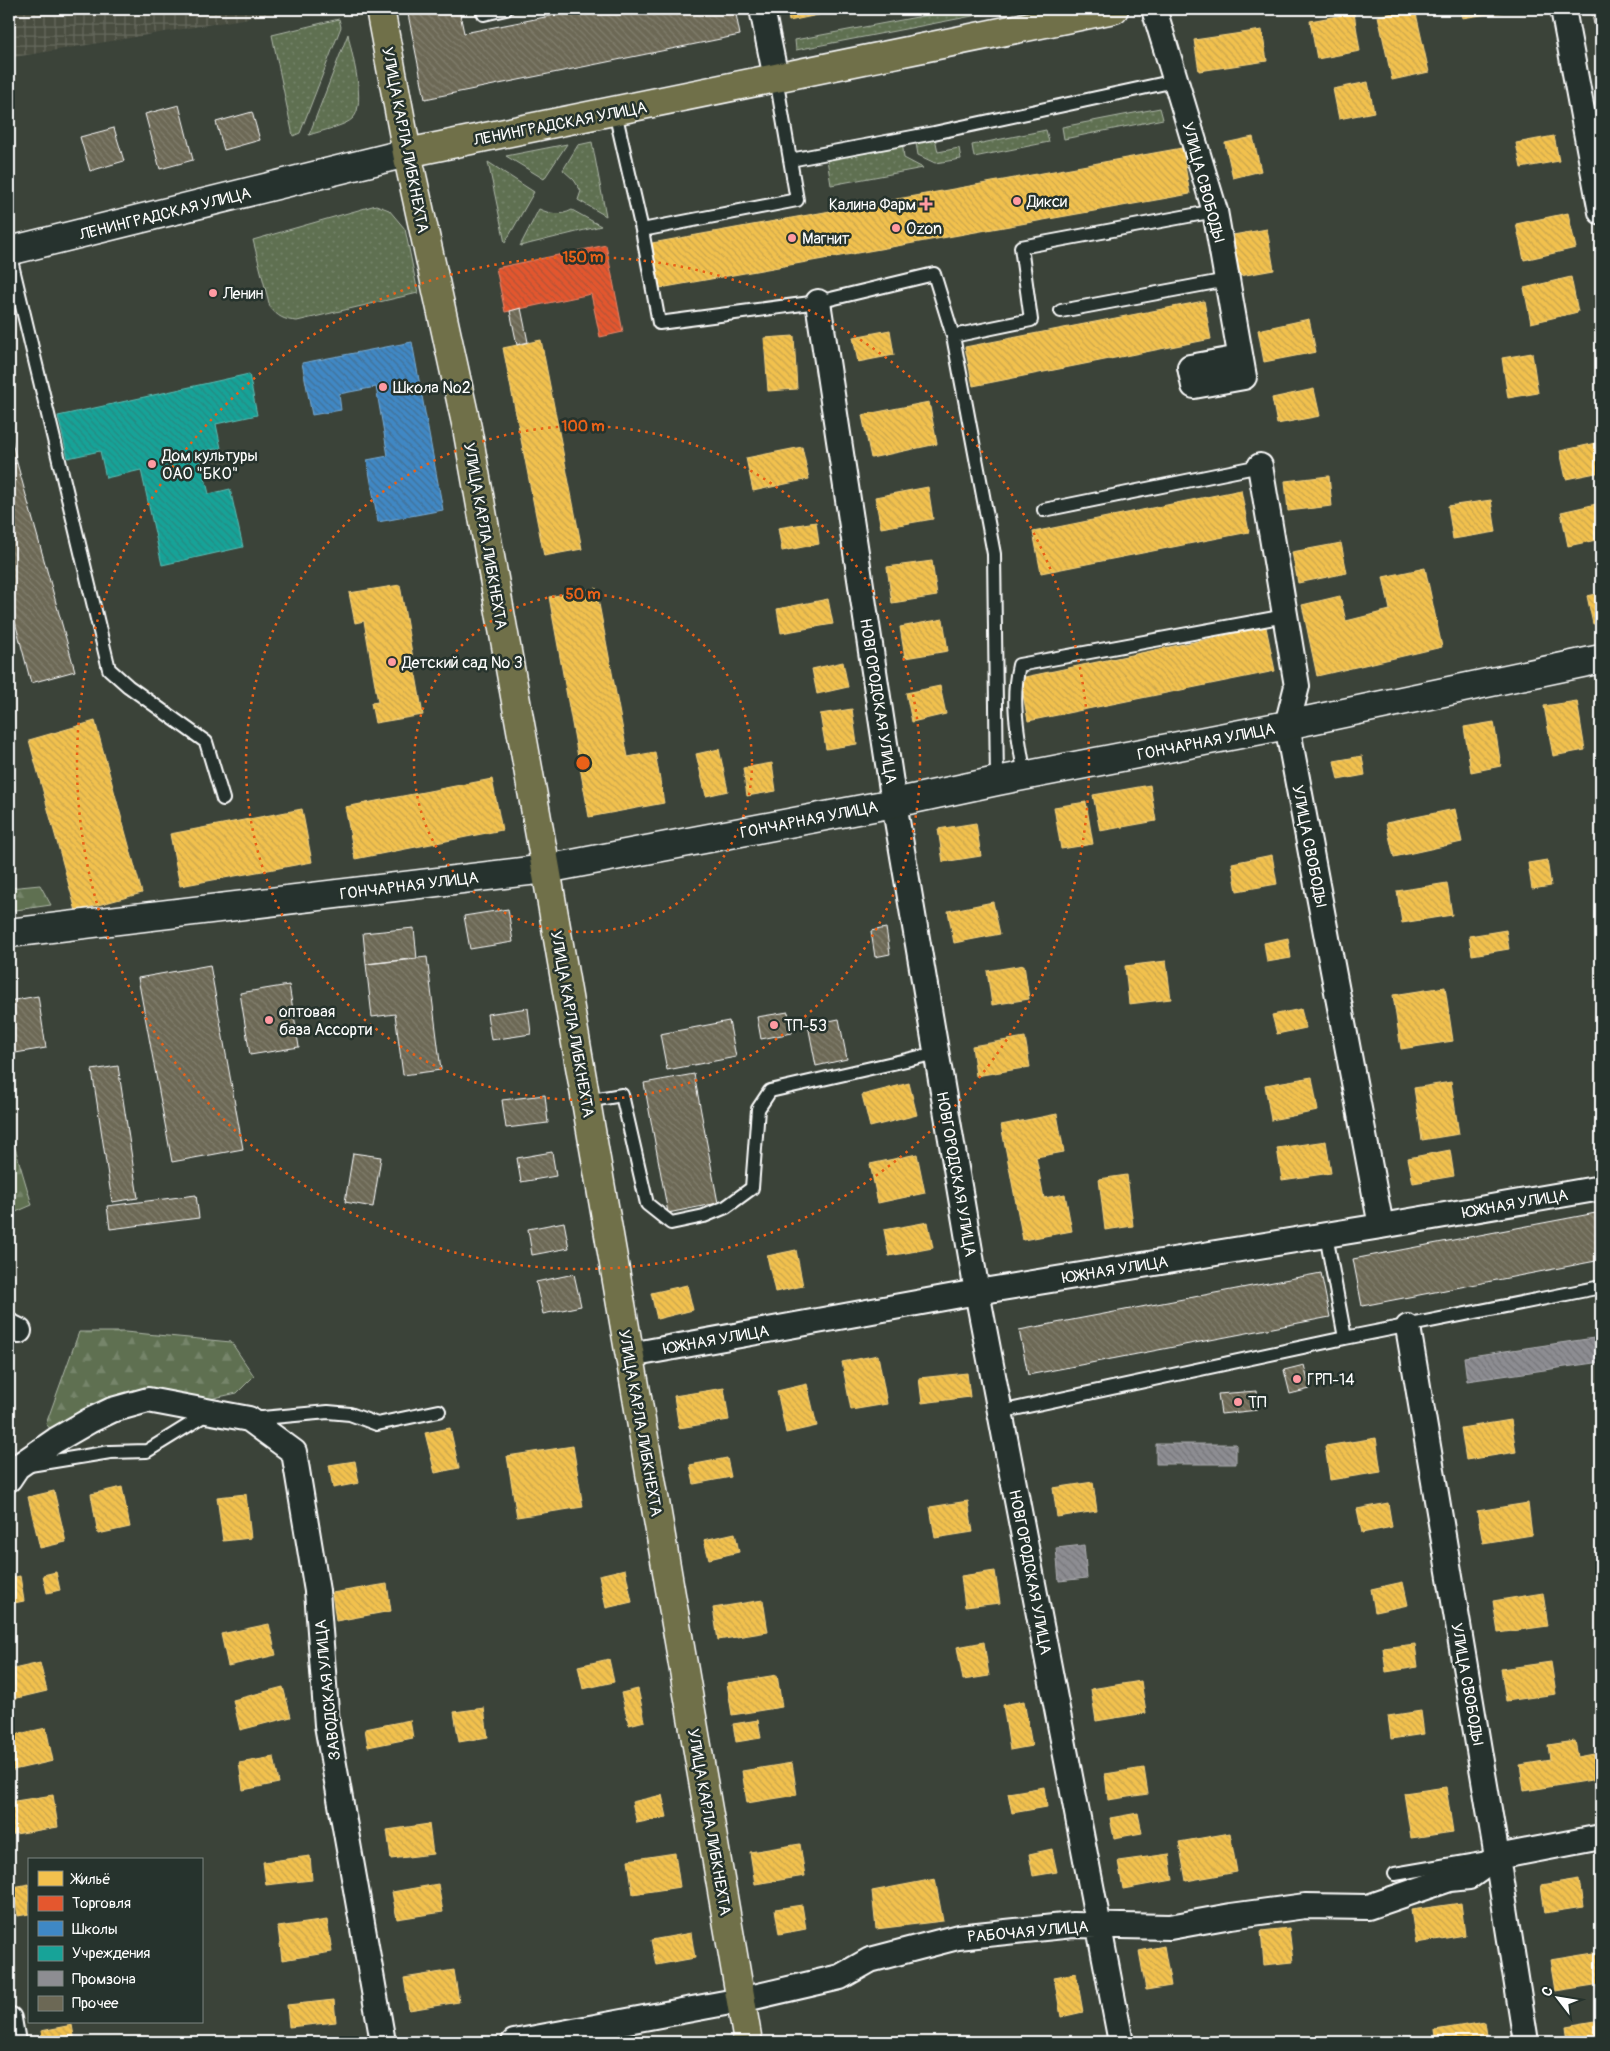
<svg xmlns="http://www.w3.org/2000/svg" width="1610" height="2051" viewBox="0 0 1610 2051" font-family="Pangolin,sans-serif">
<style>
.industrial{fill:url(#industrial-grid)}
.grass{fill:url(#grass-dots);stroke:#aeb7a8}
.forest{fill:url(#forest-firs);stroke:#aeb7a8}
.homes{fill:url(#homes-back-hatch);stroke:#f6d483}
.shops{fill:url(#shops-back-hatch);stroke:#ec896d}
.schools{fill:url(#schools-back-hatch);stroke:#79acd6}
.public{fill:url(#public-back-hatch);stroke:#5dbfb7}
.industry{fill:url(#industry-back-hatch);stroke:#afafb3}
.building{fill:url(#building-back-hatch);stroke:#fff}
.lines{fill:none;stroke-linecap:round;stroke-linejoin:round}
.service-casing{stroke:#fff;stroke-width:16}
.minor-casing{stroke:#fff;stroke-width:28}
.tertiary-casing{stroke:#fff;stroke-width:31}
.primary-casing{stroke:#fff;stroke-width:31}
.service{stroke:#26332d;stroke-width:12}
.minor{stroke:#26332d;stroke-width:24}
.tertiary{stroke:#26332d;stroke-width:28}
.primary{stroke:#70704a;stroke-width:28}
.ring{fill:none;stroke:#e96118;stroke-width:2.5;stroke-dasharray:2.5 5}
.poi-dot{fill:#ff9aa2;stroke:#26332d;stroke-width:2}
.labels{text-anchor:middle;stroke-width:5;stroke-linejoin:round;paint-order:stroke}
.street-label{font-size:16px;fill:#fff;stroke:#26332d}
.poi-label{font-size:16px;fill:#fff;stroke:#26332d;text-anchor:start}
.centre{fill:#e96118;stroke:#26332d;stroke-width:2.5}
.ring-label{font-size:15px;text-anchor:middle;font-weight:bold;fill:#e96118;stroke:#26332d;stroke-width:5;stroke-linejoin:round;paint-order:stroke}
</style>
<defs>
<pattern id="industrial-grid" width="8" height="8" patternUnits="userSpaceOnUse" patternTransform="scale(1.25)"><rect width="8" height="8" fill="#4a4e41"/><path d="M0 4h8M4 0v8" fill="none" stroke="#65695e"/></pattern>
<pattern id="grass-dots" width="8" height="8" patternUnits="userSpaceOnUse" patternTransform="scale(1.25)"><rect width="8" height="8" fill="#5e6f51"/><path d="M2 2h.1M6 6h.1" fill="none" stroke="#76856b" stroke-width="1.8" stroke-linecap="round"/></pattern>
<pattern id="forest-firs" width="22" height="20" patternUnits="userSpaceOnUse" patternTransform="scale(1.25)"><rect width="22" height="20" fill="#5e6f51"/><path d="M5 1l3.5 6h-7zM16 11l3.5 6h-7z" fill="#76856b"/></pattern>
<pattern id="homes-back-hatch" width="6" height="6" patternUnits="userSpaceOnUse" patternTransform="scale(1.25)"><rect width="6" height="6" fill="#f2c14e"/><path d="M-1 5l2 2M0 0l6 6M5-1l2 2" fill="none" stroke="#c8a44e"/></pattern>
<pattern id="shops-back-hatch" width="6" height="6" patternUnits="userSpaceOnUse" patternTransform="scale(1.25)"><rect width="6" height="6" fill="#e4572e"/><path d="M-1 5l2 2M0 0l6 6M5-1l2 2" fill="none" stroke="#af5338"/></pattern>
<pattern id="schools-back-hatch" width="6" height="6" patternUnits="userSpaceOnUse" patternTransform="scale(1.25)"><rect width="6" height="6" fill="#3f88c5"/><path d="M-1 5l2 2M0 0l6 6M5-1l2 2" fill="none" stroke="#447095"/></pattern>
<pattern id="public-back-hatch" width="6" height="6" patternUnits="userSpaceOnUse" patternTransform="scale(1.25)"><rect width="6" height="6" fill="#17a398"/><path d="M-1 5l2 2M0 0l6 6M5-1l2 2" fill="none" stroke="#278981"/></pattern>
<pattern id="industry-back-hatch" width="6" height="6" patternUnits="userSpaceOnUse" patternTransform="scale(1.25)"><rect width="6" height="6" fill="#8d8d92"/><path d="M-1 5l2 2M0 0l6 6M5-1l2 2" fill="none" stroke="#76767a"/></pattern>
<pattern id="building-back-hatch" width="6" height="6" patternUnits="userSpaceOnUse" patternTransform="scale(1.25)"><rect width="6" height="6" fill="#6c6855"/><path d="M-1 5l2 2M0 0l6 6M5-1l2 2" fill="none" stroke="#827f6e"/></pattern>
</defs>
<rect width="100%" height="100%" fill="#3b4339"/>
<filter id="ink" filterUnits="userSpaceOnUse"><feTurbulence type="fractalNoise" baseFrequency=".02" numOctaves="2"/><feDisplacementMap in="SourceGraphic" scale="10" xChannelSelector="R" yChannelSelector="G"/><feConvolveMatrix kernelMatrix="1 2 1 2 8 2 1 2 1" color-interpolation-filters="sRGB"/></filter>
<g filter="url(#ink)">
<path class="industrial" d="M9 9H303L9 58Z"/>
<path class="grass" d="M960 9H1009L796 50 795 40Z
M339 19 341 27 300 133 293 136 272 35Z
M348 34C351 52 367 104 353 118 346 126 320 131 309 135Z
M1160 108 1163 119 1064 139 1062 127Z
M1046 130 1049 142 974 157 972 145Z
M934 133 938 152 959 148 961 159 935 163 918 155 915 137Z
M902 139 904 158 923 168 831 185 826 153Z
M592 142 606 216 578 200 581 191 574 180 563 170 578 145Z
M567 144 544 179 506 156Z
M488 162 534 192 505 243Z
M376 205 389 210 405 229 418 293 297 321C284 320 278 317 270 307L253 240Z
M539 209C550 214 561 216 572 210L601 226 520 246Z"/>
<path class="forest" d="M40 885 51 905 9 911V888Z
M12 1138 32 1205 9 1215V1139Z
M79 1332H125L231 1342 254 1376 237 1393 196 1402 149 1396 55 1434 46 1424Z"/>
<path class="homes" d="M787 9H847L789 21Z
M1415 9 1429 72 1392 80 1378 16Z
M1461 9H1520L1462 18Z
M1354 13 1360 51 1317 59 1310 21Z
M1262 30 1267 61 1199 71 1194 40Z
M1368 82 1374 112 1339 119 1333 89Z
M1554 136 1559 161 1521 168 1516 143Z
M1253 137 1261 171 1233 178 1225 143Z
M1182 148 1190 194 660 288 652 243Z
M1568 213 1576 248 1524 260 1516 224Z
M1267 229 1274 270 1240 276 1233 235Z
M1571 277 1578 312 1531 323 1524 288Z
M1204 301 1211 339 973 386 965 347Z
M1309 319 1316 352 1264 362 1258 330Z
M890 330 894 355 858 362 853 337Z
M794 336 797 389 768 391 764 338Z
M541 340 582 549 544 556 503 348Z
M1532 353 1538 393 1508 398 1502 358Z
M1314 389 1320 416 1277 424 1272 398Z
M929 402 937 444 871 458 862 415Z
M1601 442V472L1566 479 1560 451Z
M802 447 809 479 753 491 746 458Z
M1329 476 1332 506 1288 511 1285 481Z
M928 487 933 519 881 528 875 497Z
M1241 490 1249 532 1041 573 1033 532Z
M1491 500 1496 532 1453 539 1448 506Z
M1601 503V539L1568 546 1561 512Z
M816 522 819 544 782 551 778 528Z
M1341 543 1347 573 1298 583 1292 552Z
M932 561 937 596 892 603 887 567Z
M1425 568 1442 647 1317 676 1302 605 1340 596 1346 621 1390 610 1383 577Z
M400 585 423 715 375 723 371 703 378 702 364 621 355 623 349 593Z
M596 588 628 757 655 752 664 803 589 817 549 597Z
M1601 593V623L1593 624 1587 596Z
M828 599 833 624 781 633 777 609Z
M943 619 948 651 905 658 900 627Z
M1266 627 1275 671 1028 721 1020 678Z
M843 662 848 687 817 694 812 669Z
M940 686 946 714 912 722 906 693Z
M1577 701 1585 750 1553 756 1544 706Z
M852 709 857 744 826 749 820 714Z
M95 721 142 893 76 911 29 740Z
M1494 722 1501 766 1471 772 1464 727Z
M719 749 728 791 706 796 696 754Z
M1362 756 1365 775 1338 780 1334 761Z
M772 763 776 791 747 796 743 768Z
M492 779 502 830 355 859 345 807Z
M1150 785 1156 821 1100 831 1093 795Z
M1086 802 1093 844 1061 849 1054 807Z
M302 809 312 862 180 886 170 834Z
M1455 809 1462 842 1394 857 1386 823Z
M976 823 981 856 943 862 938 829Z
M1272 855 1277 884 1237 891 1232 863Z
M1547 860 1551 886 1532 889 1528 863Z
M1447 883 1452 915 1402 923 1397 891Z
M993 902 1000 934 954 943 948 911Z
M1506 930 1509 949 1472 955 1469 936Z
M1288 938 1291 958 1267 962 1264 943Z
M1166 961 1171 999 1129 1004 1125 966Z
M1024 965 1029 999 992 1005 987 971Z
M1445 987 1453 1041 1401 1049 1393 995Z
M1301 1009 1306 1028 1277 1034 1272 1015Z
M1025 1037 1030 1067 976 1076 972 1046Z
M1312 1077 1318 1111 1271 1120 1265 1085Z
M1451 1082 1459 1134 1422 1140 1414 1088Z
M909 1083 917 1115 870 1127 862 1095Z
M1057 1114 1064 1152 1036 1157 1044 1198 1065 1194 1072 1231 1023 1240 1001 1125Z
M1326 1141 1331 1173 1282 1180 1277 1148Z
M1450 1150 1454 1176 1413 1183 1408 1158Z
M917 1154 925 1193 878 1203 870 1164Z
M1127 1175 1133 1226 1105 1230 1099 1179Z
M928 1222 933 1248 889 1256 884 1230Z
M796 1250 803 1286 775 1292 767 1256Z
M687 1285 693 1310 657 1319 651 1293Z
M878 1355 887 1404 851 1410 842 1362Z
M967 1373 970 1397 922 1403 919 1378Z
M807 1384 817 1426 786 1433 777 1391Z
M724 1388 729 1420 679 1428 674 1396Z
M1511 1420 1516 1452 1466 1460 1461 1428Z
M450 1428 459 1468 435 1473 425 1433Z
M1376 1438 1381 1472 1330 1480 1325 1446Z
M573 1446 583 1507 517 1517 507 1456Z
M727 1458 731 1477 694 1484 690 1465Z
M355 1461 359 1483 333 1488 329 1465Z
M1093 1482 1097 1511 1057 1517 1053 1488Z
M122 1487 130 1527 98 1534 91 1494Z
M54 1491 66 1542 40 1548 28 1497Z
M246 1494 251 1538 223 1541 217 1497Z
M968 1501 973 1532 935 1538 930 1507Z
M1388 1503 1392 1527 1362 1533 1357 1509Z
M1528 1503 1532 1535 1483 1543 1477 1511Z
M735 1533 739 1552 709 1559 704 1540Z
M625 1569 632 1602 606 1608 599 1575Z
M995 1571 1000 1603 965 1607 961 1576Z
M56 1572 60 1590 47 1593 43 1575Z
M20 1576 24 1601 9 1604V1578Z
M1403 1582 1408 1605 1375 1612 1371 1589Z
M387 1584 391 1611 336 1621 332 1593Z
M1543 1593 1548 1626 1498 1633 1493 1601Z
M763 1600 768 1632 718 1640 713 1608Z
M269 1624 276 1655 228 1666 221 1634Z
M984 1642 989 1676 963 1680 957 1647Z
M1415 1644 1418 1667 1386 1672 1383 1648Z
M609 1659 614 1682 583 1689 578 1666Z
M1551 1662 1556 1694 1506 1701 1501 1669Z
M40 1663 47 1691 9 1700V1670Z
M777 1675 782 1707 732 1715 727 1683Z
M1141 1681 1146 1713 1096 1721 1091 1689Z
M283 1687 291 1717 240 1730 233 1700Z
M638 1689 645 1721 629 1725 621 1693Z
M1024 1701 1032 1746 1010 1750 1003 1705Z
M484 1708 488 1737 459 1742 454 1712Z
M1421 1711 1424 1734 1391 1739 1388 1716Z
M410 1720 413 1738 368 1747 365 1729Z
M758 1720 761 1738 736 1742 733 1724Z
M46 1728 53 1761 9 1771V1736Z
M1575 1741 1578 1757 1594 1754 1598 1779 1524 1791 1520 1765 1550 1760 1548 1745Z
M274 1757 279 1783 243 1790 239 1763Z
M792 1763 797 1795 747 1803 742 1771Z
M1144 1768 1148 1794 1108 1800 1105 1774Z
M1044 1787 1047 1807 1012 1813 1008 1793Z
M1446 1787 1453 1832 1411 1838 1404 1793Z
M53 1795 58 1827 9 1835V1802Z
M662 1795 667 1817 637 1823 632 1802Z
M1138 1813 1142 1833 1114 1838 1110 1818Z
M429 1824 433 1854 391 1859 387 1830Z
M1230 1833 1237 1872 1186 1881 1179 1842Z
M800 1844 805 1876 755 1884 750 1852Z
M1052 1849 1057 1872 1033 1876 1029 1854Z
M675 1853 680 1887 633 1894 628 1860Z
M1169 1854 1173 1880 1123 1889 1118 1861Z
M310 1856 312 1880 266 1885 263 1862Z
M935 1879 943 1921 876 1929 872 1891Z
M1579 1879 1583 1907 1545 1913 1541 1885Z
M29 1884V1914L18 1916 13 1887Z
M438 1884 443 1912 397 1919 392 1892Z
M1461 1903 1465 1935 1416 1943 1411 1910Z
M802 1905 806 1929 779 1934 775 1909Z
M327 1920 332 1952 282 1960 278 1927Z
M1289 1928 1293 1962 1264 1965 1261 1931Z
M691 1933 695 1958 656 1965 651 1940Z
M1164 1946 1171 1986 1146 1990 1139 1951Z
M1600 1952 1601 1984 1555 1991 1550 1960Z
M454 1970 459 2002 409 2010 404 1978Z
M1076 1973 1083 2012 1061 2017 1054 1977Z
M334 2000 336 2022 289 2027 287 2005Z
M1601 2020V2042H1568L1566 2026Z
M1485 2022 1488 2042H1437L1435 2030Z
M72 2025 75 2042H43L41 2031Z"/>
<path class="shops" d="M606 245 623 332 600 337 591 294 505 312 496 268Z"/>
<path class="schools" d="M412 342 443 510 378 522 367 460 388 456 376 387 339 394 341 410 312 415 302 363Z"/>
<path class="public" d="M249 374 257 415 216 424 221 448 199 452 209 494 230 489 243 547 162 565 141 470 106 478 100 451 68 458 58 416Z"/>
<path class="industry" d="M1601 1337V1362L1467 1381 1464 1357Z
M1156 1444H1236V1464H1156Z
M1084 1545 1087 1578 1059 1581 1056 1548Z"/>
<path class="building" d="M407 9H459L464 33 586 9H735L740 35 425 99Z
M1591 9H1601V61Z
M179 105 193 160 160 169 145 114Z
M252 112 260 140 224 150 216 122Z
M114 128 124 161 90 171 80 137Z
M521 308 528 342 517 345 510 311Z
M9 429 17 463 9 465Z
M17 463 75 671 31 683 9 599V465Z
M508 909 513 942 470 949 464 916Z
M414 928 417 959 366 964 363 933Z
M886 928 890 954 875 957 871 931Z
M427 957 441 1070 403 1075 395 1014 372 1017 366 964Z
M210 965 243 1149 172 1162 138 978Z
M289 985 299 1047 250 1055 240 993Z
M38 996 46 1048 9 1054V1001Z
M528 1008 531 1034 491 1040 487 1014Z
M788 1012 792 1033 761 1039 757 1017Z
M839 1019 847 1059 816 1066 808 1025Z
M729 1021 736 1057 667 1070 660 1034Z
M118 1066 138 1198 112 1202 92 1070Z
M694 1074 718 1203 668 1213 644 1083Z
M545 1095 548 1123 506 1128 502 1100Z
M552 1152 556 1176 521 1182 517 1158Z
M353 1153 381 1157 373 1207 345 1202Z
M196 1195 199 1218 110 1229 107 1206Z
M1601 1212V1260L1362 1306 1353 1259Z
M564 1222 569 1248 532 1255 528 1229Z
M1321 1273 1330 1317 1028 1375 1019 1330Z
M574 1274 581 1306 543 1314 536 1282Z
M1304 1365 1310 1389 1290 1394 1284 1370Z
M1257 1391 1258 1410 1221 1414 1218 1394Z"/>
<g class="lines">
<g class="service-casing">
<path id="service" d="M482 9 484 14 506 9
M615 112 642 230 797 200 776 78
M790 160 934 133 1175 81
M642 230 659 323 818 302 934 274 953 336
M9 252 109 669 128 686 206 742 223 799
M1061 311 1227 280
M1044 510 1260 466
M1025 777C1019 739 1010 703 1019 665L1285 616
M997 781 994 554 953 336 1031 320 1021 247 1215 211
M586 1101 622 1095 647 1204 671 1223 704 1216 726 1207 752 1188 758 1109 770 1091 937 1053
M1326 1235 1345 1338 1601 1287
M1000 1412 1345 1338
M251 1419 328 1412 350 1414 377 1424 439 1411
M30 1465 110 1452 147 1451 210 1412
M1395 1874 1488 1858"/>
</g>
<g class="minor-casing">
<path id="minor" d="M762 9 776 78
M1154 9 1215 211 1244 377 1194 386 1190 367 1240 358
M1563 9 1601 212
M818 302 894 803 977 1292 1121 2042
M1260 466 1297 686 1287 725 1381 1226
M9 1326 19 1331
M1408 1327 1497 1857 1526 2042
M630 1355 977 1292 1381 1226 1601 1188
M9 1479 17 1467 56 1440 89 1421 112 1410 148 1400 249 1419 294 1452 317 1591 327 1725 383 2042
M9 2019 13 2042
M514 2042 741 2000 840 1977 870 1960 958 1937 1073 1925 1170 1927 1231 1916 1305 1906 1368 1907 1450 1879 1469 1877 1497 1857 1601 1837"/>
</g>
<g class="tertiary-casing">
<path id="tertiary" d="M9 251 407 153
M9 933 546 869 894 803 997 781 1287 725 1601 659"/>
</g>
<g class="primary-casing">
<path id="primary" d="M380 9 407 153 467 428 546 869 748 2042
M407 153 1114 9"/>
</g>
<use href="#service" class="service"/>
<use href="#minor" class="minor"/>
<use href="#tertiary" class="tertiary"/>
<use href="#primary" class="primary"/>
</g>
</g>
<g class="ring">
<circle cx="583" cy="763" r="169"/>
<circle cx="583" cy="763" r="337"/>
<circle cx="583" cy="763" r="506"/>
</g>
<g class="poi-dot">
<circle cx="1017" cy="201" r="5"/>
<path d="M923.5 196.5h5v5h5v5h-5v5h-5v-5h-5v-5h5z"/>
<circle cx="896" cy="228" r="5"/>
<circle cx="792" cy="238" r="5"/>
<circle cx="213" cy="293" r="5"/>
<circle cx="383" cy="387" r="5"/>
<circle cx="152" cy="464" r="5"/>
<circle cx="392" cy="662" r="5"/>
<circle cx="269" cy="1020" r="5"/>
<circle cx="774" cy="1025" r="5"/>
<circle cx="1297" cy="1379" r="5"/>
<circle cx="1238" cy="1402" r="5"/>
</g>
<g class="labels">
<g class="street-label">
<text transform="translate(560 123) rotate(-11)" y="6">ЛЕНИНГРАДСКАЯ УЛИЦА</text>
<text transform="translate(406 140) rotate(79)" y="6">УЛИЦА КАРЛА ЛИБКНЕХТА</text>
<text transform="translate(1204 182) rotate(75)" y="6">УЛИЦА СВОБОДЫ</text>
<text transform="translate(165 213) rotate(-14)" y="6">ЛЕНИНГРАДСКАЯ УЛИЦА</text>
<text transform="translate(486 536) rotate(80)" y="6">УЛИЦА КАРЛА ЛИБКНЕХТА</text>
<text transform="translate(879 701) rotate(81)" y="6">НОВГОРОДСКАЯ УЛИЦА</text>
<text transform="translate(1206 741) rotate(-11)" y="6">ГОНЧАРНАЯ УЛИЦА</text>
<text transform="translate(809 819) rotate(-11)" y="6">ГОНЧАРНАЯ УЛИЦА</text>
<text transform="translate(1310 846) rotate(79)" y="6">УЛИЦА СВОБОДЫ</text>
<text transform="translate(409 885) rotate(-7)" y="6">ГОНЧАРНАЯ УЛИЦА</text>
<text transform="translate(573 1024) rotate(80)" y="6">УЛИЦА КАРЛА ЛИБКНЕХТА</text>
<text transform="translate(957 1174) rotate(80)" y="6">НОВГОРОДСКАЯ УЛИЦА</text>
<text transform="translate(1515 1203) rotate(-10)" y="6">ЮЖНАЯ УЛИЦА</text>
<text transform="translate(1115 1269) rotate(-9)" y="6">ЮЖНАЯ УЛИЦА</text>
<text transform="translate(716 1339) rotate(-10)" y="6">ЮЖНАЯ УЛИЦА</text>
<text transform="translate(641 1423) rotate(80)" y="6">УЛИЦА КАРЛА ЛИБКНЕХТА</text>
<text transform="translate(1031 1572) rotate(79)" y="6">НОВГОРОДСКАЯ УЛИЦА</text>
<text transform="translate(1468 1684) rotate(80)" y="6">УЛИЦА СВОБОДЫ</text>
<text transform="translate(327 1690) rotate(-96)" y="6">ЗАВОДСКАЯ УЛИЦА</text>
<text transform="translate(710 1822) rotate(80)" y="6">УЛИЦА КАРЛА ЛИБКНЕХТА</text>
<text transform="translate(1028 1931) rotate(-5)" y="6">РАБОЧАЯ УЛИЦА</text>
</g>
<g class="poi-label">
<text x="1027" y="207">Дикси</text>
<text x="916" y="210" text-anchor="end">Калина Фарм</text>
<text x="906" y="234">Ozon</text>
<text x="802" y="244">Магнит</text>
<text x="223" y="299">Ленин</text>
<text x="393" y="393">Школа №2</text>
<text x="162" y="461">Дом культуры<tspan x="162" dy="18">ОАО "БКО"</tspan></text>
<text x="402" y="668">Детский сад № 3</text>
<text x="279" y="1017">оптовая<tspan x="279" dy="18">база Ассорти</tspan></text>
<text x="784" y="1031">ТП-53</text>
<text x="1307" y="1385">ГРП-14</text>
<text x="1248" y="1408">ТП</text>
</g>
</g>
<circle cx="583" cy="763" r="8" class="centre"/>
<g class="ring-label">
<text x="583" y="262">150 m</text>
<text x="583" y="431">100 m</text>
<text x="583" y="599">50 m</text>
</g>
<rect width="1610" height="2051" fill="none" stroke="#26332d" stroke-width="30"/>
<rect x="15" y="15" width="1580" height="2021" fill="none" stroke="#fff" stroke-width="2" filter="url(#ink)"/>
<rect x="28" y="1858" width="175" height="165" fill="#26332d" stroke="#7d8581"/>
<rect x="38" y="1871" width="25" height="15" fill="#f2c14e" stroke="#7d8581"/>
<text x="72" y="1884" font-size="15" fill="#ffffff">Жильё</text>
<rect x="38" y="1896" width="25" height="15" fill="#e4572e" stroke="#7d8581"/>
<text x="72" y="1908" font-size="15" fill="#ffffff">Торговля</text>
<rect x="38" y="1921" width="25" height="15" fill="#3f88c5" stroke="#7d8581"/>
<text x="72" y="1934" font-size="15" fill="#ffffff">Школы</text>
<rect x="38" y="1946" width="25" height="15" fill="#17a398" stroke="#7d8581"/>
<text x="72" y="1958" font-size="15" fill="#ffffff">Учреждения</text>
<rect x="38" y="1971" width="25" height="15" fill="#8d8d92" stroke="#7d8581"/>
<text x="72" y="1984" font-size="15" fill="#ffffff">Промзона</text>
<rect x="38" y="1996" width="25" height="15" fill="#6c6855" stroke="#7d8581"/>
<text x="72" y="2008" font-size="15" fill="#ffffff">Прочее</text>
<g transform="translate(1558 1998) rotate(301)" stroke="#26332d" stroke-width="4" paint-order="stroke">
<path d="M0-4L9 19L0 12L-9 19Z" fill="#ffffff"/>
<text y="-8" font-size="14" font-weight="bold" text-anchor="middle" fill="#ffffff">С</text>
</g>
</svg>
